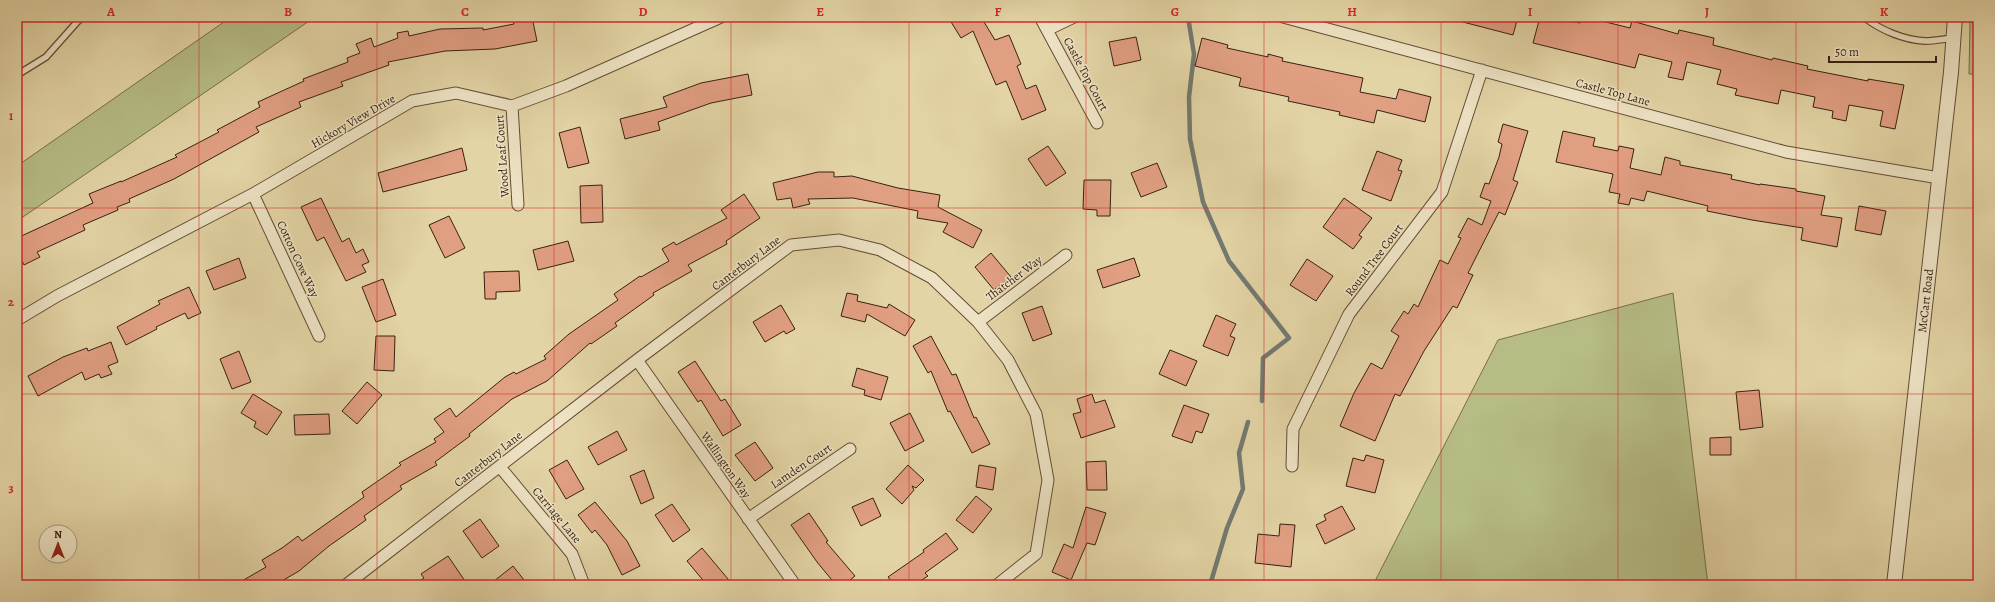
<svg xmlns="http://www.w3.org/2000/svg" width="1995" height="602" viewBox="0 0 1995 602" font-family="Alegreya,serif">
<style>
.green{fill:#b6bc84;stroke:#786e4a}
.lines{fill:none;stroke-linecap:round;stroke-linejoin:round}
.stream{stroke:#737a71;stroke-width:4.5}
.building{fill:#e19f82;stroke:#392011}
.service-casing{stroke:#644d36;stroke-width:8}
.minor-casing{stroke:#644d36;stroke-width:13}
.tertiary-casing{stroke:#644d36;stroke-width:16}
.service{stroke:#ede3c4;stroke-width:5.5}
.minor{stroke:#ede3c4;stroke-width:11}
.tertiary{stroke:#ede3c4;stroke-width:14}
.grid{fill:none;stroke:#d62828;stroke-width:1;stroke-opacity:0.55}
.labels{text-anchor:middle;stroke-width:3;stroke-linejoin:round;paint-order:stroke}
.street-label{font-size:12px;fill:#392011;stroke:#ede3c4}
.neatline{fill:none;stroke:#d62828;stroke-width:1.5}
.grid-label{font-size:13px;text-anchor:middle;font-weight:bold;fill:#d62828}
</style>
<rect width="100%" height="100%" fill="#e3d4a5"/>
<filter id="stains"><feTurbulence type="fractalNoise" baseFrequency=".005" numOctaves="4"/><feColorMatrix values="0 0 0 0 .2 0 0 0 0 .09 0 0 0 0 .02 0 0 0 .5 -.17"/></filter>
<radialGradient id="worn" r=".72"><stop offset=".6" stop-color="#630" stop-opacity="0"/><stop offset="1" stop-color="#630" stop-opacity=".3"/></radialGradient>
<path class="green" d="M231 17H315L17 221V166Z
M1970 22H1978V74H1969Z
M1673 293 1708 585H1373L1498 340Z"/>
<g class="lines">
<path class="stream" d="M1188 17 1194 54 1189 97 1190 139 1203 202 1229 261 1289 338 1263 358 1262 401
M1210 585 1227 528 1243 489 1239 453 1248 422"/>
</g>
<path class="building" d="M532 17 537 41 495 49 445 51 388 62 389 65 341 82 343 86 299 102 301 107 256 127 259 132 174 179 129 199 130 202 117 207 118 210 83 225 85 230 37 252 40 257 24 265 22 261 17 264V238L93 203 89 194 121 181V182L177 157 175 155 219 132 217 130 260 107 258 102 304 81 303 79 348 62 347 58 360 53 356 44 371 38 374 47 398 38 397 33 408 31 409 36 440 29 483 28V30L514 24 513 20Z
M948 17H981L995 40 1009 35 1021 64 1017 66 1026 89 1036 85 1046 110 1022 120 1006 81 996 85 973 31 961 38Z
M1460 17H1518L1513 35 1459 21Z
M1540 17H1555L1580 23 1581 17H1586L1630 28 1632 21 1678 34 1679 30 1714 38 1713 45 1772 60 1773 58 1808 66 1807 69 1868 81V79L1904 85 1895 129 1880 126 1883 111 1849 105 1846 121 1832 118 1833 111 1813 107 1815 97 1781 90 1778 104 1735 95 1737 89 1717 84 1721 70 1687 62 1683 80 1668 77 1672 62 1639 54 1635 68 1533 43Z
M1136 37 1141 60 1114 66 1109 42Z
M1202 38 1228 45 1227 48 1268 57V54L1283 58 1282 61 1363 78 1360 92 1396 99 1399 89 1431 97 1425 122 1377 110 1374 123 1339 115 1340 112 1288 101 1289 97 1239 86 1241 78 1195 66Z
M748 74 752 95 711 103 658 122 660 130 625 139 620 119 667 107 663 97 701 83Z
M1503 124 1528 131 1513 180 1518 182 1505 215 1499 212 1468 273 1473 275 1457 308 1453 306 1424 351 1400 396 1395 394 1375 441 1340 426 1354 393 1371 363 1382 369 1399 336 1391 331 1404 311 1408 314 1414 304 1418 307 1440 260 1448 264 1461 238 1458 237 1468 218 1482 225 1491 201 1480 197 1485 183 1489 184 1499 157 1502 144 1498 142Z
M580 127 589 163 568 168 559 133Z
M1563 131 1595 138 1593 146 1618 151 1619 146 1634 149 1630 168 1661 175 1665 157 1680 161V165L1732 175 1731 179 1760 185V184L1796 189V191L1825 196 1821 215 1842 218 1837 247 1801 240 1803 228 1752 220 1707 211 1708 206 1647 191 1644 201 1631 198 1629 205 1618 203 1620 194 1609 192 1613 174 1556 162Z
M1048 146 1066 173 1046 186 1028 159Z
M462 148 467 170 383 192 378 173Z
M1377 151 1402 160 1398 170 1402 171 1391 201 1362 190Z
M1157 163 1167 187 1141 197 1131 173Z
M818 172H834V177L852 176 898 188 940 195 938 207 982 230 973 248 943 232 948 223 917 218 918 211 853 198 808 199 810 204 793 208 791 198 777 200 773 183Z
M1084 180H1111L1110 216H1097V210L1083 209Z
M602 185 603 222 581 223 580 186Z
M744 194 760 218 726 241 727 244 688 265 692 271 653 293 654 295 615 323 617 326 591 344 590 343 547 381 512 399 469 434 470 436 435 462 437 465 400 486 402 489 364 516 366 520 329 546 299 571 275 585H235L266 567 262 560 282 548 298 536 302 541 364 497 362 492 401 465 399 463 436 442 434 439 444 432 434 419 450 408 456 417 505 377 514 372 516 374 546 359 544 356 569 334 618 300 614 294 640 276 641 277 669 261 662 249 674 242 676 245 727 218 721 210Z
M321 198 342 242 349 238 356 253 363 249 369 262 362 265 366 272 346 281 324 237 317 241 301 207Z
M1344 198 1372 218 1359 235 1362 237 1353 249 1323 227Z
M1859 206 1886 211 1881 235 1855 230Z
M449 216 465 248 445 258 429 225Z
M568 241 574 261 538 270 533 250Z
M991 253 1011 277 994 290 975 267Z
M239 258 246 278 214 290 206 271Z
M1134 258 1140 276 1103 288 1097 270Z
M1307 259 1333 276 1316 301 1290 285Z
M519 271 520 291 496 292V299H485L484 272Z
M383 279 396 315 376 322 362 287Z
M189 287 201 313 188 319 185 313 156 327 157 329 126 345 117 327 160 304 158 301Z
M847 293 858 295 857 301 887 308 889 304 915 320 905 336 867 314 865 322 841 316Z
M781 305 795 329 786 334 784 331 765 342 753 322Z
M1042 306 1052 334 1033 341 1022 313Z
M1216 315 1236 324 1230 336 1235 338 1228 356 1203 346Z
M376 336H395L394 371 374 370Z
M931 336 952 375 956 374 974 418 976 417 990 444 972 453 950 411 948 412 931 371 928 373 913 346Z
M111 342 118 362 108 366 112 374 101 378 99 374 85 380 82 372 38 396 28 376 63 357 87 348 88 351Z
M1170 350 1197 361 1186 386 1159 374Z
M239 351 251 382 232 389 220 359Z
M695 361 721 401 725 399 741 425 723 436 701 400 698 402 678 372Z
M857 368 888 377 881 400 864 395 865 390 852 386Z
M367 382 382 395 357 424 342 411Z
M1759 390 1763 427 1740 430 1736 392Z
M253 394 282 412 267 435 254 427 256 422 241 413Z
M1092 394 1095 403 1105 400 1115 427 1081 438 1073 414 1081 412 1077 399Z
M1184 405 1209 414 1202 433 1196 431 1192 443 1172 436Z
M910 413 924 441 905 451 890 423Z
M329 414 330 434 295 435 294 415Z
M617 431 627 450 598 465 588 447Z
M1731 437V455H1710V438Z
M755 442 773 468 755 481 735 455Z
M1366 455 1384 460 1375 493 1346 486 1353 458 1364 461Z
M567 460 584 489 566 499 549 470Z
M1106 461 1107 490H1087L1086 462Z
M908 465 924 480 916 488 912 486 914 490 902 504 886 489Z
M979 465 996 468 993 490 976 487Z
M644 470 654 498 641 504 630 476Z
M976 496 992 509 973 533 956 520Z
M873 498 881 516 861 526 852 507Z
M595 502 627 541 640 566 622 575 607 545 595 530 592 533 578 515Z
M672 504 690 530 673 542 655 515Z
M1342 506 1355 529 1325 544 1316 525 1326 520 1324 515Z
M1086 507 1106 513 1095 545 1087 543 1071 580 1052 572 1064 544 1073 548Z
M809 513 828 541 826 542 855 576 844 585H836L817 562 791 525Z
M480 519 499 546 482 558 463 531Z
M1280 524 1295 525 1291 567 1255 563 1258 534 1279 536Z
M946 533 958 549 925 573 928 576 914 585H894L888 577 924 552 923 550Z
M702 548 733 585H707L687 561Z
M448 556 465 581 459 585H413L424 578 421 574Z
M513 566 528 585H489Z"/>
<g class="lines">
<g class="service-casing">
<path id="service" d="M1864 17C1880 30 1904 40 1925 41 1934 41 1944 39 1953 38
M17 75 46 57 78 21 84 17"/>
</g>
<g class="minor-casing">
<path id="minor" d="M1040 17 1097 123
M1283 17 1786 152 1939 178
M1047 30 1074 17
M512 106 518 205
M253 194 319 336
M17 320 57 296 253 194 412 101 456 93 512 106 566 86 721 17
M978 322 1066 255
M637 360 795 585
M1292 466 1293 429 1349 314 1442 192 1482 70
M500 467 572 554 584 585
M748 519 850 449
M346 585 637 360 791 245 839 240 880 250 932 278 978 322 1008 360 1036 414 1048 480 1036 554 997 585"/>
</g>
<g class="tertiary-casing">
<g id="tertiary">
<path id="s1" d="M1894 585 1951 72 1955 17"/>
</g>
</g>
<use href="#service" class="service"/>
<use href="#minor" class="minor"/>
<use href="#tertiary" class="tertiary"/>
</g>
<path class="grid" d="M199 17V585M377 17V585M554 17V585M731 17V585M909 17V585M1086 17V585M1264 17V585M1441 17V585M1618 17V585M1796 17V585M17 208H1978M17 394H1978"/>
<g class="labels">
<g class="street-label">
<text transform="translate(1086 74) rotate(62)" y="4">Castle Top Court</text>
<text transform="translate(1613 92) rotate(15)" y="4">Castle Top Lane</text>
<text transform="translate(353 121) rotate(-30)" y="4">Hickory View Drive</text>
<text transform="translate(502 156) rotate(-94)" y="4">Wood Leaf Court</text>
<text transform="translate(298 259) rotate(65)" y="4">Cotton Cove Way</text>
<text transform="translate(1374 260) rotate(-53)" y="4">Round Tree Court</text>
<text transform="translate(746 263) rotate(-37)" y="4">Canterbury Lane</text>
<text transform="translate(1014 278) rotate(-37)" y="4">Thatcher Way</text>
<text dy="4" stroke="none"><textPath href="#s1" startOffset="286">McCart Road</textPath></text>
<text transform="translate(488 459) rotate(-38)" y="4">Canterbury Lane</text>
<text transform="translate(726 465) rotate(55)" y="4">Wallington Way</text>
<text transform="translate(801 466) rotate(-34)" y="4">Lamden Court</text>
<text transform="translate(557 515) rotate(50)" y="4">Carriage Lane</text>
</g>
</g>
<rect width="1995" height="602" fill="none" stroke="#e3d4a5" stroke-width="44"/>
<g transform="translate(58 544)"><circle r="19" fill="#ede3c4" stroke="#a5957c"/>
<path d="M0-3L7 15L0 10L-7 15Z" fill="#8f2418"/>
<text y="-6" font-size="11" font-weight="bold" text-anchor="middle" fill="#392011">N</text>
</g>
<path d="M1829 56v6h107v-6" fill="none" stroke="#392011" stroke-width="2"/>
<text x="1835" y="56" font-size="12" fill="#392011" stroke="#ede3c4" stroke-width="3" paint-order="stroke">50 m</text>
<rect x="22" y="22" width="1951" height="558" class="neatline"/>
<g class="grid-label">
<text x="111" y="16">A</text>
<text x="288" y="16">B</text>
<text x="465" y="16">C</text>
<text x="643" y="16">D</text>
<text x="820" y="16">E</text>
<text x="998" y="16">F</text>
<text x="1175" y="16">G</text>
<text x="1352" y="16">H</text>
<text x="1530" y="16">I</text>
<text x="1707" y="16">J</text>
<text x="1884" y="16">K</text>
<text x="11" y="120">1</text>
<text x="11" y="306">2</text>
<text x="11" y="492">3</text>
</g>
<rect width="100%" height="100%" filter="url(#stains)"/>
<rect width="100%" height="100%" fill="url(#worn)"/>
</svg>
